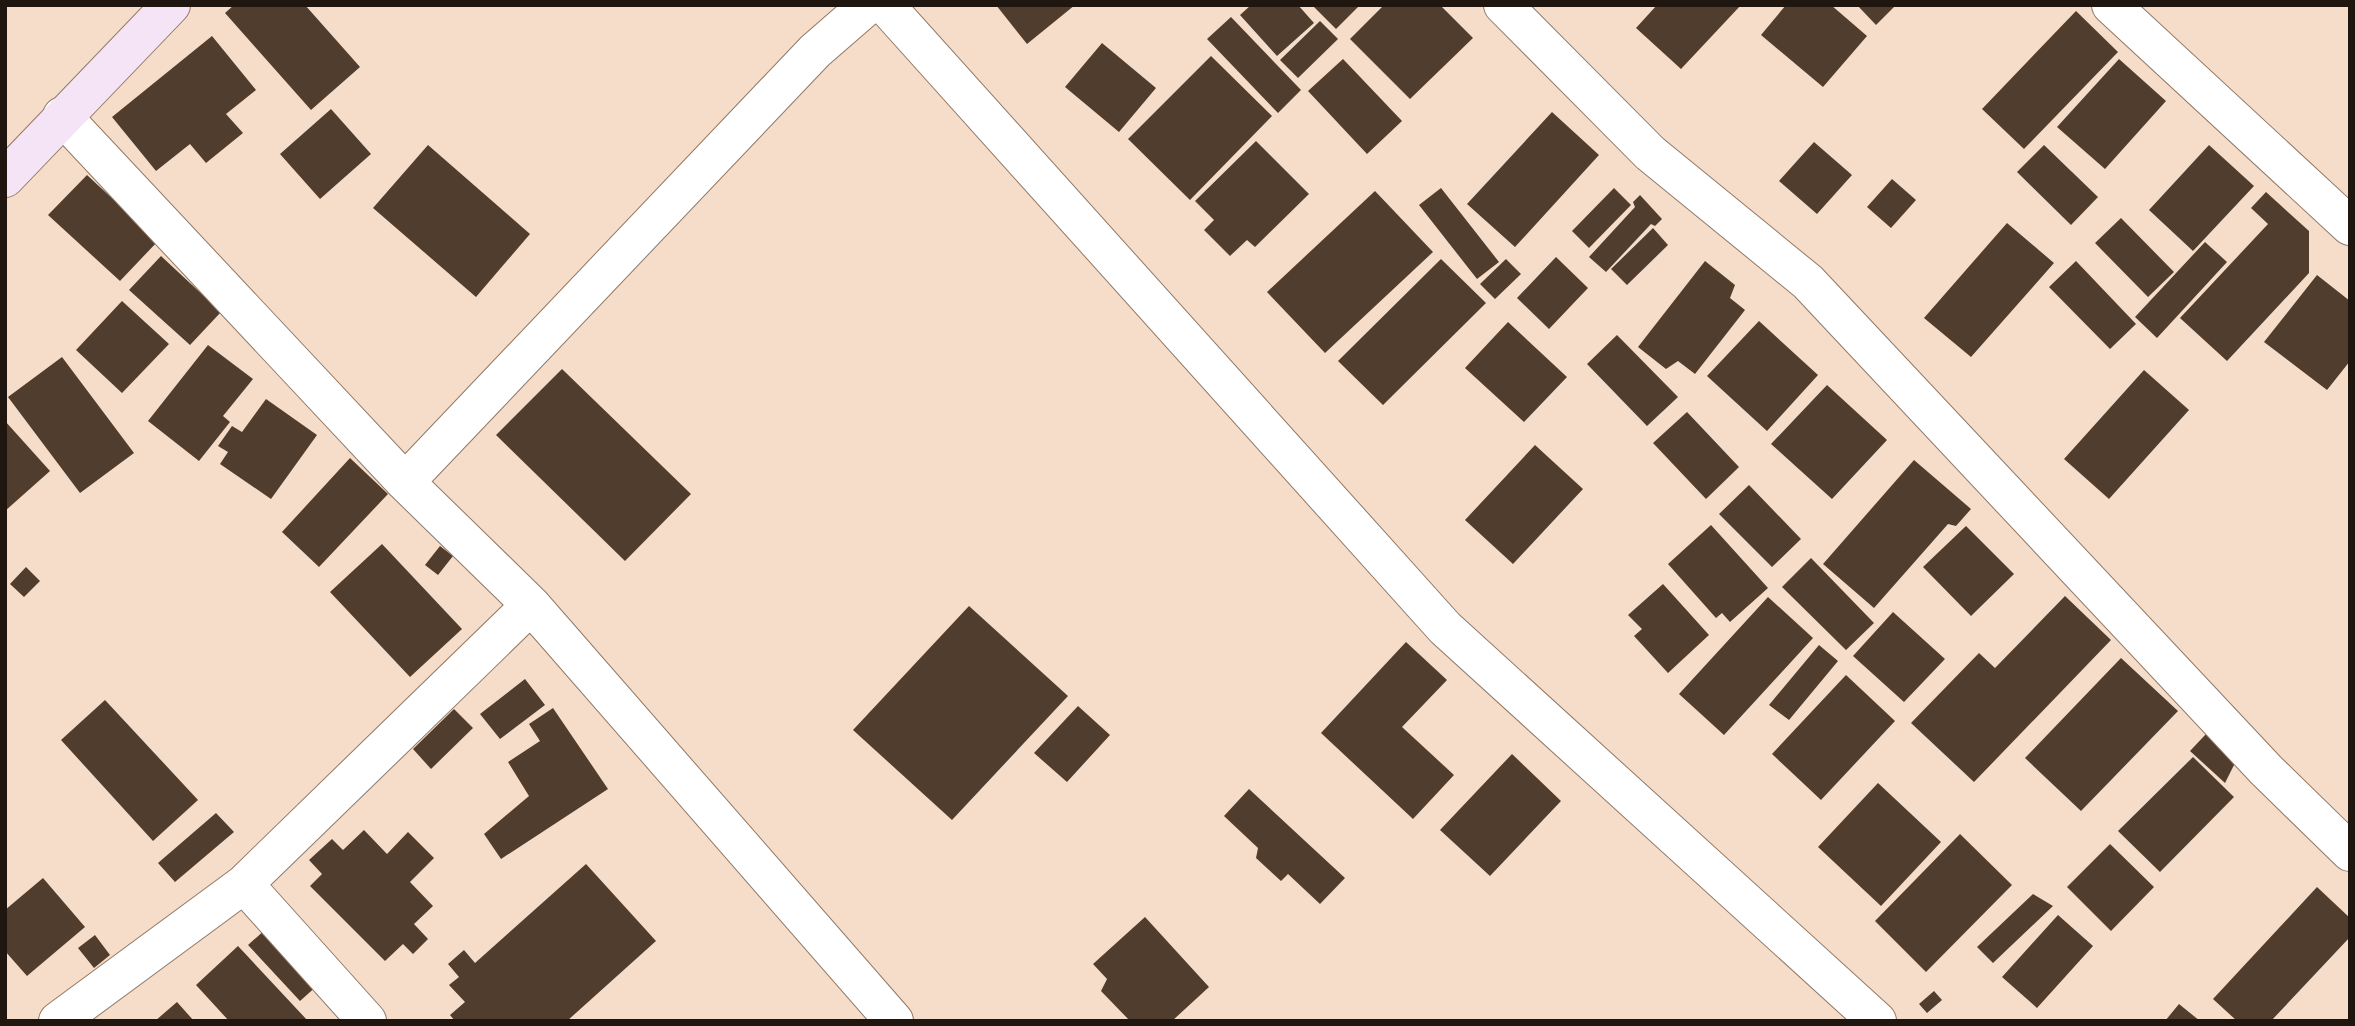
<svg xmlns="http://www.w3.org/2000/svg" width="2355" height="1026" viewBox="0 0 2355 1026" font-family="Rubik,sans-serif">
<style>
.building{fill:#513d2d}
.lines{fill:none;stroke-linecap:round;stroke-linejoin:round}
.minor-casing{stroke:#907967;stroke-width:40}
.secondary-casing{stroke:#907967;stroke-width:40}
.minor{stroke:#fff;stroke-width:38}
.secondary{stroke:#f4e4f5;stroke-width:38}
</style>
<rect width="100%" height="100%" fill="#f6ddc9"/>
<path class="building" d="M234 5H305L360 67 311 110 225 13Z
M996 5H1075L1027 44Z
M1251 5H1298L1314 23 1277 56 1240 15Z
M1312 5H1360L1336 29Z
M1384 5H1440L1473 38 1410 99 1350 39Z
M1657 5H1741L1681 69 1636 28Z
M1786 5H1831L1867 36 1823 87 1761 35Z
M1857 5H1896L1876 25Z
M2076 11 2118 52 2024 149 1982 109Z
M1231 17 1301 90 1278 113 1207 39Z
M1320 21 1338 39 1298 78 1280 60Z
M212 36 256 90 226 114 243 133 206 163 190 144 156 171 112 117Z
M1102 43 1156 88 1119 132 1065 87Z
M1211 56 1272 116 1190 200 1128 139Z
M1343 59 1402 121 1367 154 1308 91Z
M2119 59 2166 101 2105 169 2057 127Z
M331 109 371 154 320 199 280 154Z
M1552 112 1599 155 1515 247 1467 204Z
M1256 141 1309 194 1255 247 1247 240 1230 256 1204 230 1214 220 1195 201Z
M1814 142 1852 175 1817 214 1779 181Z
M428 145 530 234 476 297 373 208Z
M2044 145 2098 197 2071 225 2017 172Z
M2209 145 2254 186 2193 251 2149 210Z
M87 175 158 241 120 281 48 215Z
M1892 179 1916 200 1891 228 1867 207Z
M1441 188 1499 262 1477 279 1419 205Z
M1614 188 1631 205 1589 248 1572 231Z
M1375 191 1433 252 1325 353 1267 292Z
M2266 192 2309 231V273L2227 361 2180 318 2268 224 2251 208Z
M1640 195 1662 219 1655 226 1651 224 1606 272 1589 257 1635 207 1633 202Z
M2121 218 2174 272 2148 297 2095 243Z
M2007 223 2054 263 1971 357 1924 318Z
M1653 228 1668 245 1627 285 1611 269Z
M2205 242 2227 262 2157 338 2135 317Z
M161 256 221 312 190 345 129 290Z
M1556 257 1588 288 1549 329 1517 298Z
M1441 259 1486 303 1383 405 1338 361Z
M1506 259 1521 274 1495 299 1480 284Z
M1705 261 1735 285 1730 298 1745 310 1695 374 1678 361 1666 369 1638 347Z
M2076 261 2136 324 2110 349 2049 287Z
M2317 275 2350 301V361L2327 390 2264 342Z
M122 301 169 344 122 393 76 350Z
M1759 321 1818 375 1767 431 1707 376Z
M1508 322 1567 377 1524 422 1465 368Z
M1617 335 1678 397 1647 426 1587 364Z
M208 345 253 379 223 416 230 422 199 461 148 421Z
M62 357 134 453 80 493 8 397Z
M562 369 691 494 625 561 496 435Z
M2144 370 2189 410 2109 499 2064 459Z
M1827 385 1887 440 1832 499 1771 444Z
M266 399 317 435 271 499 220 464 228 452 218 446 232 426 242 432Z
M1687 412 1739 467 1706 499 1653 443Z
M5 421 50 471 5 511Z
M1535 445 1583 489 1513 564 1465 520Z
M350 458 388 494 319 567 282 532Z
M1914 460 1971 509 1956 526 1948 524 1874 608 1823 564Z
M1749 485 1801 539 1772 567 1719 514Z
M1711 525 1768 588 1730 622 1722 613 1716 618 1668 564Z
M1966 526 2014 574 1971 616 1923 567Z
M382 544 462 629 410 677 330 592Z
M440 546 453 556 438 575 425 565Z
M1811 558 1874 623 1846 650 1782 587Z
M26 567 40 581 24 597 10 584Z
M1663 584 1709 635 1668 673 1634 636 1642 629 1628 615Z
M2065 596 2111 640 1974 782 1911 723 1979 653 1995 668Z
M1768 597 1813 638 1724 735 1679 694Z
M969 606 1068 696 952 820 853 730Z
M1893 612 1945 659 1904 702 1853 656Z
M1406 642 1447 680 1402 727 1454 775 1413 819 1321 733Z
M1819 645 1838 661 1789 720 1769 705Z
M2121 658 2178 711 2081 811 2025 758Z
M1846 675 1895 721 1821 800 1772 754Z
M525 679 545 705 500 739 480 714Z
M105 700 198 800 153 841 61 740Z
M1078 706 1110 735 1067 782 1034 753Z
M553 708 608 789 501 859 484 834 529 796 508 762 540 741 529 724Z
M454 709 473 728 431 769 413 749Z
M2206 734 2236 761 2225 783 2190 751Z
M1512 754 1561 801 1490 876 1440 830Z
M2193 757 2234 797 2160 872 2118 831Z
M1878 783 1941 842 1881 906 1818 847Z
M1249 789 1345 878 1320 904 1288 874 1281 881 1256 858 1258 848 1224 816Z
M216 813 234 832 175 882 158 863Z
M364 830 387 854 408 832 434 858 410 882 433 906 414 924 428 939 413 954 403 944 385 961 310 886 322 874 309 860 332 839 343 850Z
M1960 834 2012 885 1926 972 1875 921Z
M2110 844 2154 887 2111 931 2067 887Z
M586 864 656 941 567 1021H455L450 1015 465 1002 449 985 459 977 448 964 464 950 475 963Z
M43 878 85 927 27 976 5 951V910Z
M2317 887 2350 918V937L2271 1021H2237L2213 999Z
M2033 894 2053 906 1993 963 1977 947Z
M2058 915 2093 946 2037 1008 2002 977Z
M1145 917 1209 987 1172 1021H1130L1101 991 1107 979 1093 964Z
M267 928 319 984 300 1001 248 945Z
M95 935 110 955 94 968 78 948Z
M238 946 308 1021H229L196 985Z
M1934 991 1942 1000 1927 1013 1919 1004Z
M177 1002 194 1021H155Z
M2179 1004 2200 1021H2165Z"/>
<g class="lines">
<g class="minor-casing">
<path id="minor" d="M885 5 1445 628 1877 1021
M1503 5 1650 153 1808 282 2266 770 2350 852
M2111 5 2350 226
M62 116 405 482 531 605 894 1021
M405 482 815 51 868 5
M244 884 367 1021
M58 1021 244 884 531 605"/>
</g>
<g class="secondary-casing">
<path id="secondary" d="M5 178 171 5"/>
</g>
<use href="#minor" class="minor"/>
<use href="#secondary" class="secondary"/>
</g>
<rect width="2355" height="1026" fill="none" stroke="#1f160f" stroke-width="14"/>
</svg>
